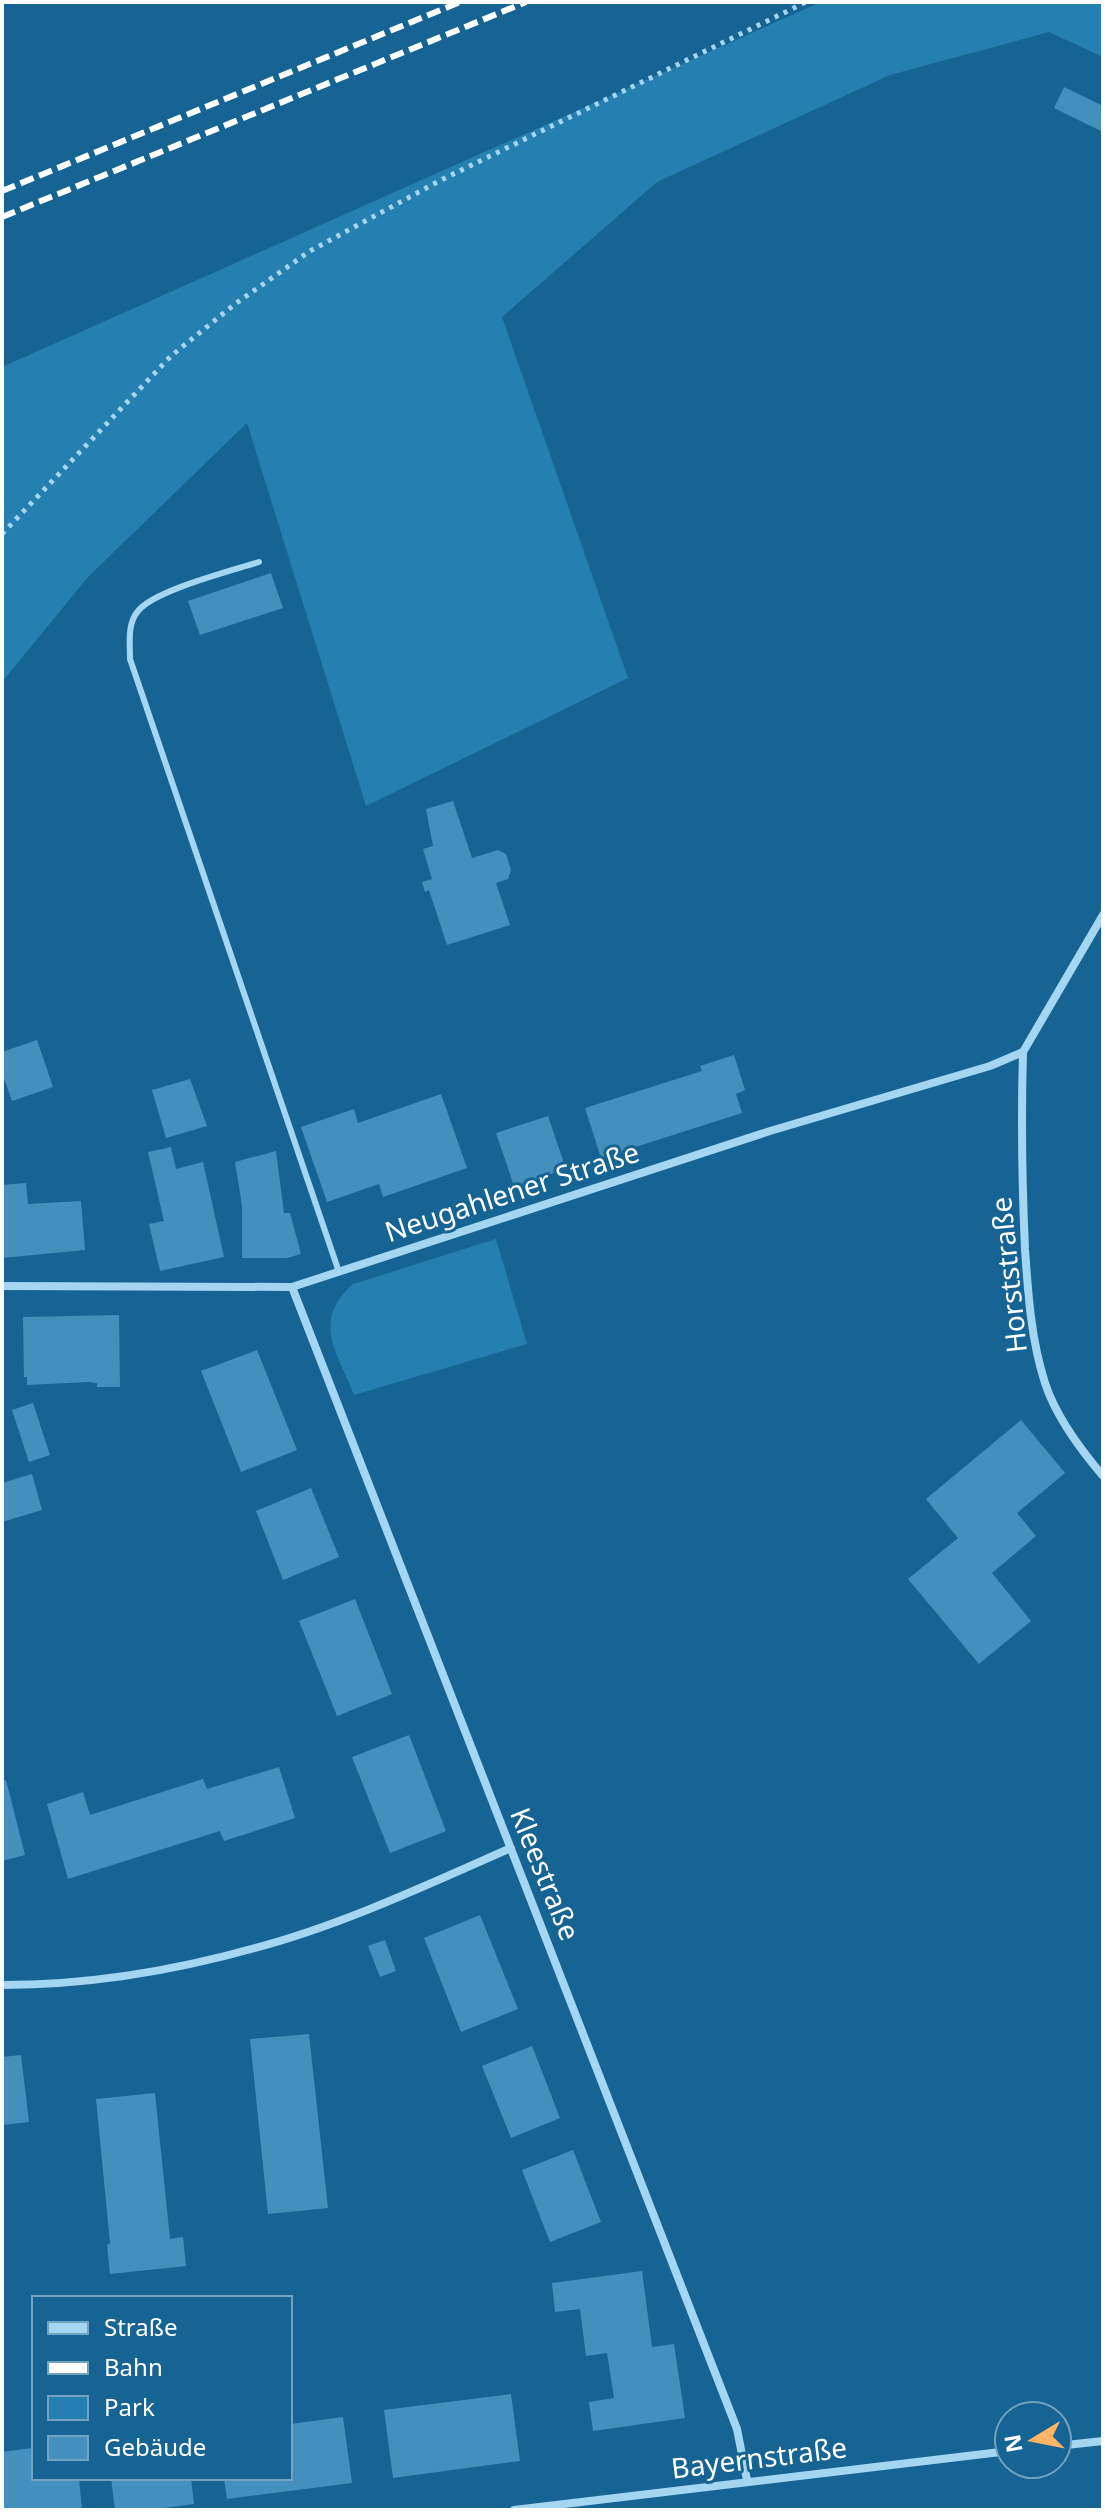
<svg xmlns="http://www.w3.org/2000/svg" width="1105" height="2512" viewBox="0 0 1105 2512" font-family="'Noto Sans',sans-serif">
<style>
.green{fill:#257fb0}
.building{fill:#4390bd}
.lines{fill:none;stroke-linecap:round;stroke-linejoin:round}
.path{stroke:#a5d6f1;stroke-width:5;stroke-dasharray:4 6;stroke-linecap:butt}
.service{stroke:#a5d6f1;stroke-width:6}
.minor{stroke:#a5d6f1;stroke-width:8}
.rail{stroke:#fff;stroke-width:6;stroke-dasharray:14 6;stroke-linecap:butt}
.labels{text-anchor:middle;stroke-width:6;stroke-linejoin:round;paint-order:stroke}
.street-label{font-size:28px;fill:#fff;stroke:#166493}
</style>
<rect width="100%" height="100%" fill="#166493"/>
<path class="green" d="M821 2H1103V57L1049 32 890 75 657 182 502 317 628 678 366 806 247 423 88 577 2 682V367Z
M496 1239 527 1344 354 1395C337 1351 311 1322 353 1284Z"/>
<path class="building" d="M1064 87 1103 106V132L1054 108Z
M271 573 283 608 200 635 188 601Z
M453 801 472 858 498 850 506 854 511 870 508 879 496 883 510 925 447 945 429 890 425 892 422 882 432 879 423 849 433 846 426 809Z
M37 1040 53 1087 12 1101 2 1073V1052Z
M734 1055 745 1090 736 1094 742 1113 601 1158 585 1108 702 1071 700 1066Z
M190 1079 207 1126 166 1138 152 1090Z
M441 1094 467 1168 383 1197 379 1184 327 1202 301 1127 354 1109 358 1123Z
M548 1116 566 1169 514 1186 496 1133Z
M171 1147 176 1169 203 1162 224 1257 160 1271 149 1224 164 1221 148 1152Z
M276 1151 284 1213H290L301 1254 287 1258H242V1206L235 1162Z
M26 1183 28 1204 81 1201 85 1250 2 1258V1185Z
M119 1315 120 1387H97V1383L89 1382 27 1385V1377H24L23 1317Z
M257 1350 297 1450 241 1472 201 1371Z
M33 1403 50 1455 29 1462 12 1410Z
M1021 1420 1065 1473 1017 1513 1036 1536 992 1573 1031 1621 979 1664 908 1579 958 1538 926 1499Z
M32 1474 42 1510 2 1522V1483Z
M311 1488 339 1557 283 1580 256 1511Z
M355 1599 392 1694 337 1716 299 1621Z
M409 1735 446 1831 390 1853 352 1757Z
M279 1767 295 1818 224 1841 220 1831 68 1879 47 1804 83 1792 90 1815 203 1779 207 1789Z
M6 1780 25 1855 2 1861V1781Z
M480 1915 518 2009 461 2032 424 1938Z
M385 1940 396 1971 380 1977 368 1946Z
M309 2034 328 2208 268 2214 250 2039Z
M532 2046 560 2118 511 2138 482 2066Z
M21 2055 29 2122 2 2125V2057Z
M155 2093 170 2239 183 2237 186 2266 110 2274 107 2245 110 2243 96 2099Z
M573 2150 601 2222 550 2242 522 2170Z
M642 2271 652 2347 674 2344 685 2418 593 2431 589 2402 614 2398 607 2353 586 2356 580 2309 555 2312 552 2283Z
M511 2394 520 2461 393 2478 384 2410Z
M343 2417 352 2483 227 2499 224 2478H290V2424Z
M32 2448 34 2478H79L82 2510H2V2452Z
M111 2478H191L194 2504 149 2510H115Z"/>
<g class="lines">
<path class="path" d="M2 534 171 356 235 304 310 251 441 180 806 2"/>
<path class="service" d="M259 562C231 571 155 590 138 611 127 624 130 643 130 659L339 1272"/>
<path class="minor" d="M1023 1052C1021 1118 1022 1183 1025 1249 1028 1293 1031 1340 1045 1383 1056 1417 1080 1449 1103 1476
M1023 1052 1103 915
M2 1286 292 1287 770 1131 990 1066 1023 1052
M292 1287 737 2429 747 2480
M2 1985C87 1985 173 1971 255 1948 342 1925 429 1884 511 1848
M1057 2446 1103 2441
M514 2510 1009 2451"/>
<path class="rail" d="M2 191 460 2
M2 217 526 2"/>
</g>
<g class="labels">
<g class="street-label">
<text transform="translate(512 1192) rotate(-18)" y="10">Neugahlener Straße</text>
<text transform="translate(1009 1275) rotate(-96)" y="10">Horststraße</text>
<text transform="translate(545 1874) rotate(68)" y="10">Kleestraße</text>
<text transform="translate(759 2458) rotate(-7)" y="10">Bayernstraße</text>
</g>
</g>
<rect width="1105" height="2512" fill="none" stroke="#ffffff" stroke-width="8"/>
<rect x="32" y="2296" width="260" height="184" fill="#166493" stroke="#73a2be" stroke-width="2"/>
<rect x="48" y="2322" width="40" height="12" fill="#a5d6f1" stroke="#73a2be" stroke-width="2"/>
<text x="104" y="2336" font-size="24" fill="#ffffff">Straße</text>
<rect x="48" y="2362" width="40" height="12" fill="#ffffff" stroke="#73a2be" stroke-width="2"/>
<text x="104" y="2376" font-size="24" fill="#ffffff">Bahn</text>
<rect x="48" y="2396" width="40" height="24" fill="#257fb0" stroke="#73a2be" stroke-width="2"/>
<text x="104" y="2416" font-size="24" fill="#ffffff">Park</text>
<rect x="48" y="2436" width="40" height="24" fill="#4390bd" stroke="#73a2be" stroke-width="2"/>
<text x="104" y="2456" font-size="24" fill="#ffffff">Gebäude</text>
<g transform="translate(1033 2440) rotate(260)"><circle r="38" fill="#166493" stroke="#73a2be" stroke-width="2"/>
<path d="M0-6L14 30L0 20L-14 30Z" fill="#ffb565"/>
<text y="-12" font-size="22" font-weight="bold" text-anchor="middle" fill="#ffffff">N</text>
</g>
</svg>
